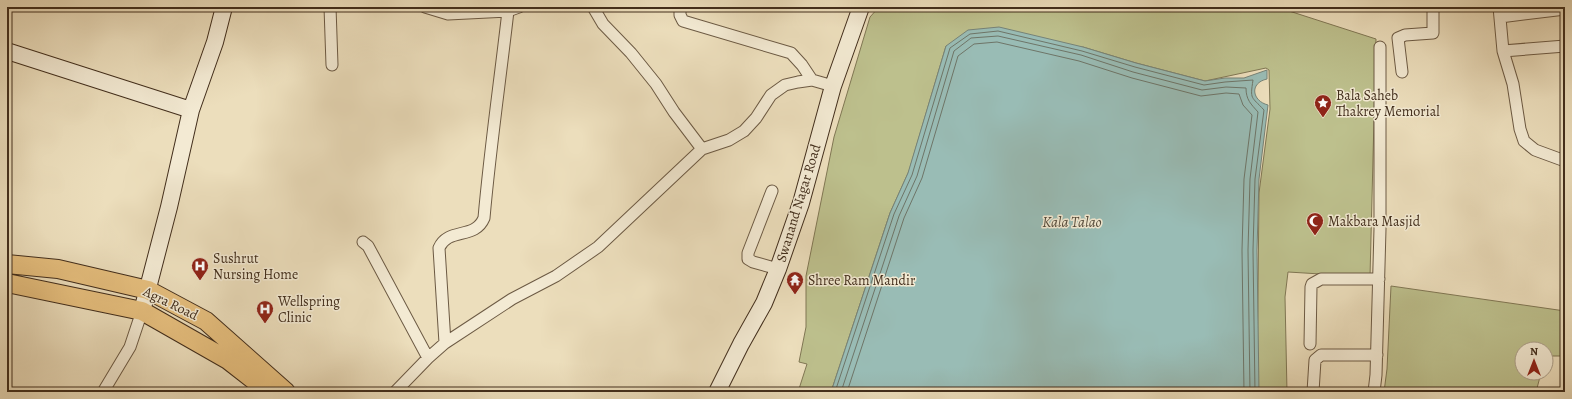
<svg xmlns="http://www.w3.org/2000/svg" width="1572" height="399" viewBox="0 0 1572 399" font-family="Alegreya,serif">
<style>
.green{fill:#bdc08d;stroke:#807754}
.water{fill:#99bcb5;stroke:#768378}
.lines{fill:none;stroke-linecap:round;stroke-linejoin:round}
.shore{stroke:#6e7568;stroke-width:1}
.street-casing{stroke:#6c5a44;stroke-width:13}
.secondary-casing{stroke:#422e1c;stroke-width:18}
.primary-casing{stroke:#422e1c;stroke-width:20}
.street{stroke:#f3ead3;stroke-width:11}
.secondary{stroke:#f3ead3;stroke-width:16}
.primary{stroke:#e6bf7e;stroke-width:18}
.labels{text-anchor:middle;stroke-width:3;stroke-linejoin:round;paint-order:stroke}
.poi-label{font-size:14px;fill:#422e1c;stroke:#f3ead3;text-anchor:start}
.street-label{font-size:14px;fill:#422e1c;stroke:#f3ead3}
.water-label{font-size:15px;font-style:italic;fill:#534a3b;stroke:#f3ead3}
</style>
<rect width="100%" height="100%" fill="#ecdebc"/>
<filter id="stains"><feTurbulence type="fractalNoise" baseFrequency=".005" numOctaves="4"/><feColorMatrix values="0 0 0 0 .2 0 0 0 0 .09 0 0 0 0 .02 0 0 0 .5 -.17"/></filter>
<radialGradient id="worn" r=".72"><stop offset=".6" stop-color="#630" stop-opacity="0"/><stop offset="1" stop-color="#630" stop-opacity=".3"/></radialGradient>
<path class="green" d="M879 7H1223L1286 10 1376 39 1370 277 1288 272 1285 297 1287 392H1257L1259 193 1270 109 1269 70 1266 68 1205 81 1136 63 1083 47 946 46 909 171 890 213 831 392H798L807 364 799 362 806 327V276L834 137 870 17Z
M1391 286 1565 311V356H1546V349H1522V373H1541L1536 392H1384L1387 369Z"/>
<path class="water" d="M999 27 1083 47 1136 63 1205 81 1225 78H1244L1267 70V79C1249 83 1252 101 1268 105L1259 179 1257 250 1259 392H831L890 213 908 173 946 46 968 30Z"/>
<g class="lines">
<path class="shore" d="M835 392 894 214 912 175 950 48 970 34 998 31 1082 51 1135 67 1204 85 1225 82 1253 80C1250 100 1251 96 1264 110L1255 179 1253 250 1255 392
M841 392 899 216 917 176 954 51 971 38 998 36 1081 55 1133 72 1202 90 1226 87 1246 88C1246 100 1251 104 1258 112L1250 179 1248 250 1250 392
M847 392 904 218 922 178 958 56 974 44 997 42 1079 61 1132 78 1201 96 1226 93 1239 94 1243 105 1252 115 1244 179 1242 250 1244 392"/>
<g class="street-casing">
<path id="street" d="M330 7 332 65
M425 7 448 14 508 11 519 7
M593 7 603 24 631 53 656 84 674 112 702 149
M680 7V15L683 21 791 53 802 65 812 80
M1499 7 1503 51 1513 84 1520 129 1524 141 1535 150 1565 161
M1500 17 1565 9
M1503 51 1565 46
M1402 72 1398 38 1405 35 1433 33V7
M772 191 748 253V259L753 262 778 269
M363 242 368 246 428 358
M445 343 439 248C448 227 475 240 484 218 490 149 500 81 508 11
M1310 344 1311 287 1312 284 1321 279H1379
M103 392 130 347 142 311
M395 392 428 358 445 343 512 299 556 276 598 247 702 149 729 140 744 131 756 118 771 95 785 85 798 82 812 80 833 86
M1313 392 1315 360 1321 355H1377
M1374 392 1376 375 1380 229V47"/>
</g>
<g class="secondary-casing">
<path id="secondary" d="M7 51 191 110
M142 311 169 207 191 110 215 42 224 7
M717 392 741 344 764 303 778 269 801 203 833 86 861 7"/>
</g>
<g class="primary-casing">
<path id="primary" d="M7 264 58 269 148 290 206 321 286 392
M7 283 142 311 228 360 269 392"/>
</g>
<use href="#street" class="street"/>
<use href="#secondary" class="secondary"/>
<use href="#primary" class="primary"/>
</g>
<defs>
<g id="sight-pin" transform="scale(0.9)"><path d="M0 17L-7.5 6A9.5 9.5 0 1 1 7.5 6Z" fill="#8f2418" stroke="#f3ead3"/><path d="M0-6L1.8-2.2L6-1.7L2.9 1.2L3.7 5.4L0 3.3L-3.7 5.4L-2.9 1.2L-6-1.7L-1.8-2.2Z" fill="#fff"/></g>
<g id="mosque-pin" transform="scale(0.9)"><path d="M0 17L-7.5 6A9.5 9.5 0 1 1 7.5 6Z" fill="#8f2418" stroke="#f3ead3"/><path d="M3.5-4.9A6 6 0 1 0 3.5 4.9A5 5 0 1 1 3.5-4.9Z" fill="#fff"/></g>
<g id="hospital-pin" transform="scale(0.9)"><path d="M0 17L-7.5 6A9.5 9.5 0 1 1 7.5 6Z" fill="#8f2418" stroke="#f3ead3"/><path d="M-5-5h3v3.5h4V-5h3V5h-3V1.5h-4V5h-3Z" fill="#fff"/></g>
<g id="temple-pin" transform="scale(0.9)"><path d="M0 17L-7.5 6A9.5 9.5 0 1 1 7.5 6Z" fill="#8f2418" stroke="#f3ead3"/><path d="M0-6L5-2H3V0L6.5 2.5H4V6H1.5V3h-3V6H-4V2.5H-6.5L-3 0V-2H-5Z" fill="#fff"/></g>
</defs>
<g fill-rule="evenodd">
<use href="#sight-pin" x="1323" y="103"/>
<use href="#mosque-pin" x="1315" y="221"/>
<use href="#hospital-pin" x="200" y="266"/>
<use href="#temple-pin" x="795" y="280"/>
<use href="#hospital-pin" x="265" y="309"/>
</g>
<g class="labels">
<g class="poi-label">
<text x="1336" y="100">Bala Saheb<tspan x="1336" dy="16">Thakrey Memorial</tspan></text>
<text x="1328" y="226">Makbara Masjid</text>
<text x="213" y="263">Sushrut<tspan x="213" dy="16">Nursing Home</tspan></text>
<text x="808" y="285">Shree Ram Mandir</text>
<text x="278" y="306">Wellspring<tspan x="278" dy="16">Clinic</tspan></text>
</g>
<g class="street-label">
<text transform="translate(798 203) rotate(-73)" y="5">Swanand Nagar Road</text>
<text transform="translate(171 303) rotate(26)" y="5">Agra Road</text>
</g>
<g class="water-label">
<text x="1072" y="227">Kala Talao</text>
</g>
</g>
<rect width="1572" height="399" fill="none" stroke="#ecdebc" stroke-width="24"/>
<rect x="8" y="8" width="1556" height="383" fill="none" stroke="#422e1c" stroke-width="2"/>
<rect x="12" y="12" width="1548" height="375" fill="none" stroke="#422e1c"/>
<g transform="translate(1534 361)"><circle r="19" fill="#f3ead3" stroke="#ac9f8a"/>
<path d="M0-3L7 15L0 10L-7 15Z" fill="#8f2418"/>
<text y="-6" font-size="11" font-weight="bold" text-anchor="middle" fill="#422e1c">N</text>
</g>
<rect width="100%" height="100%" filter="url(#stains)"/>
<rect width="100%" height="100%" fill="url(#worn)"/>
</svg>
